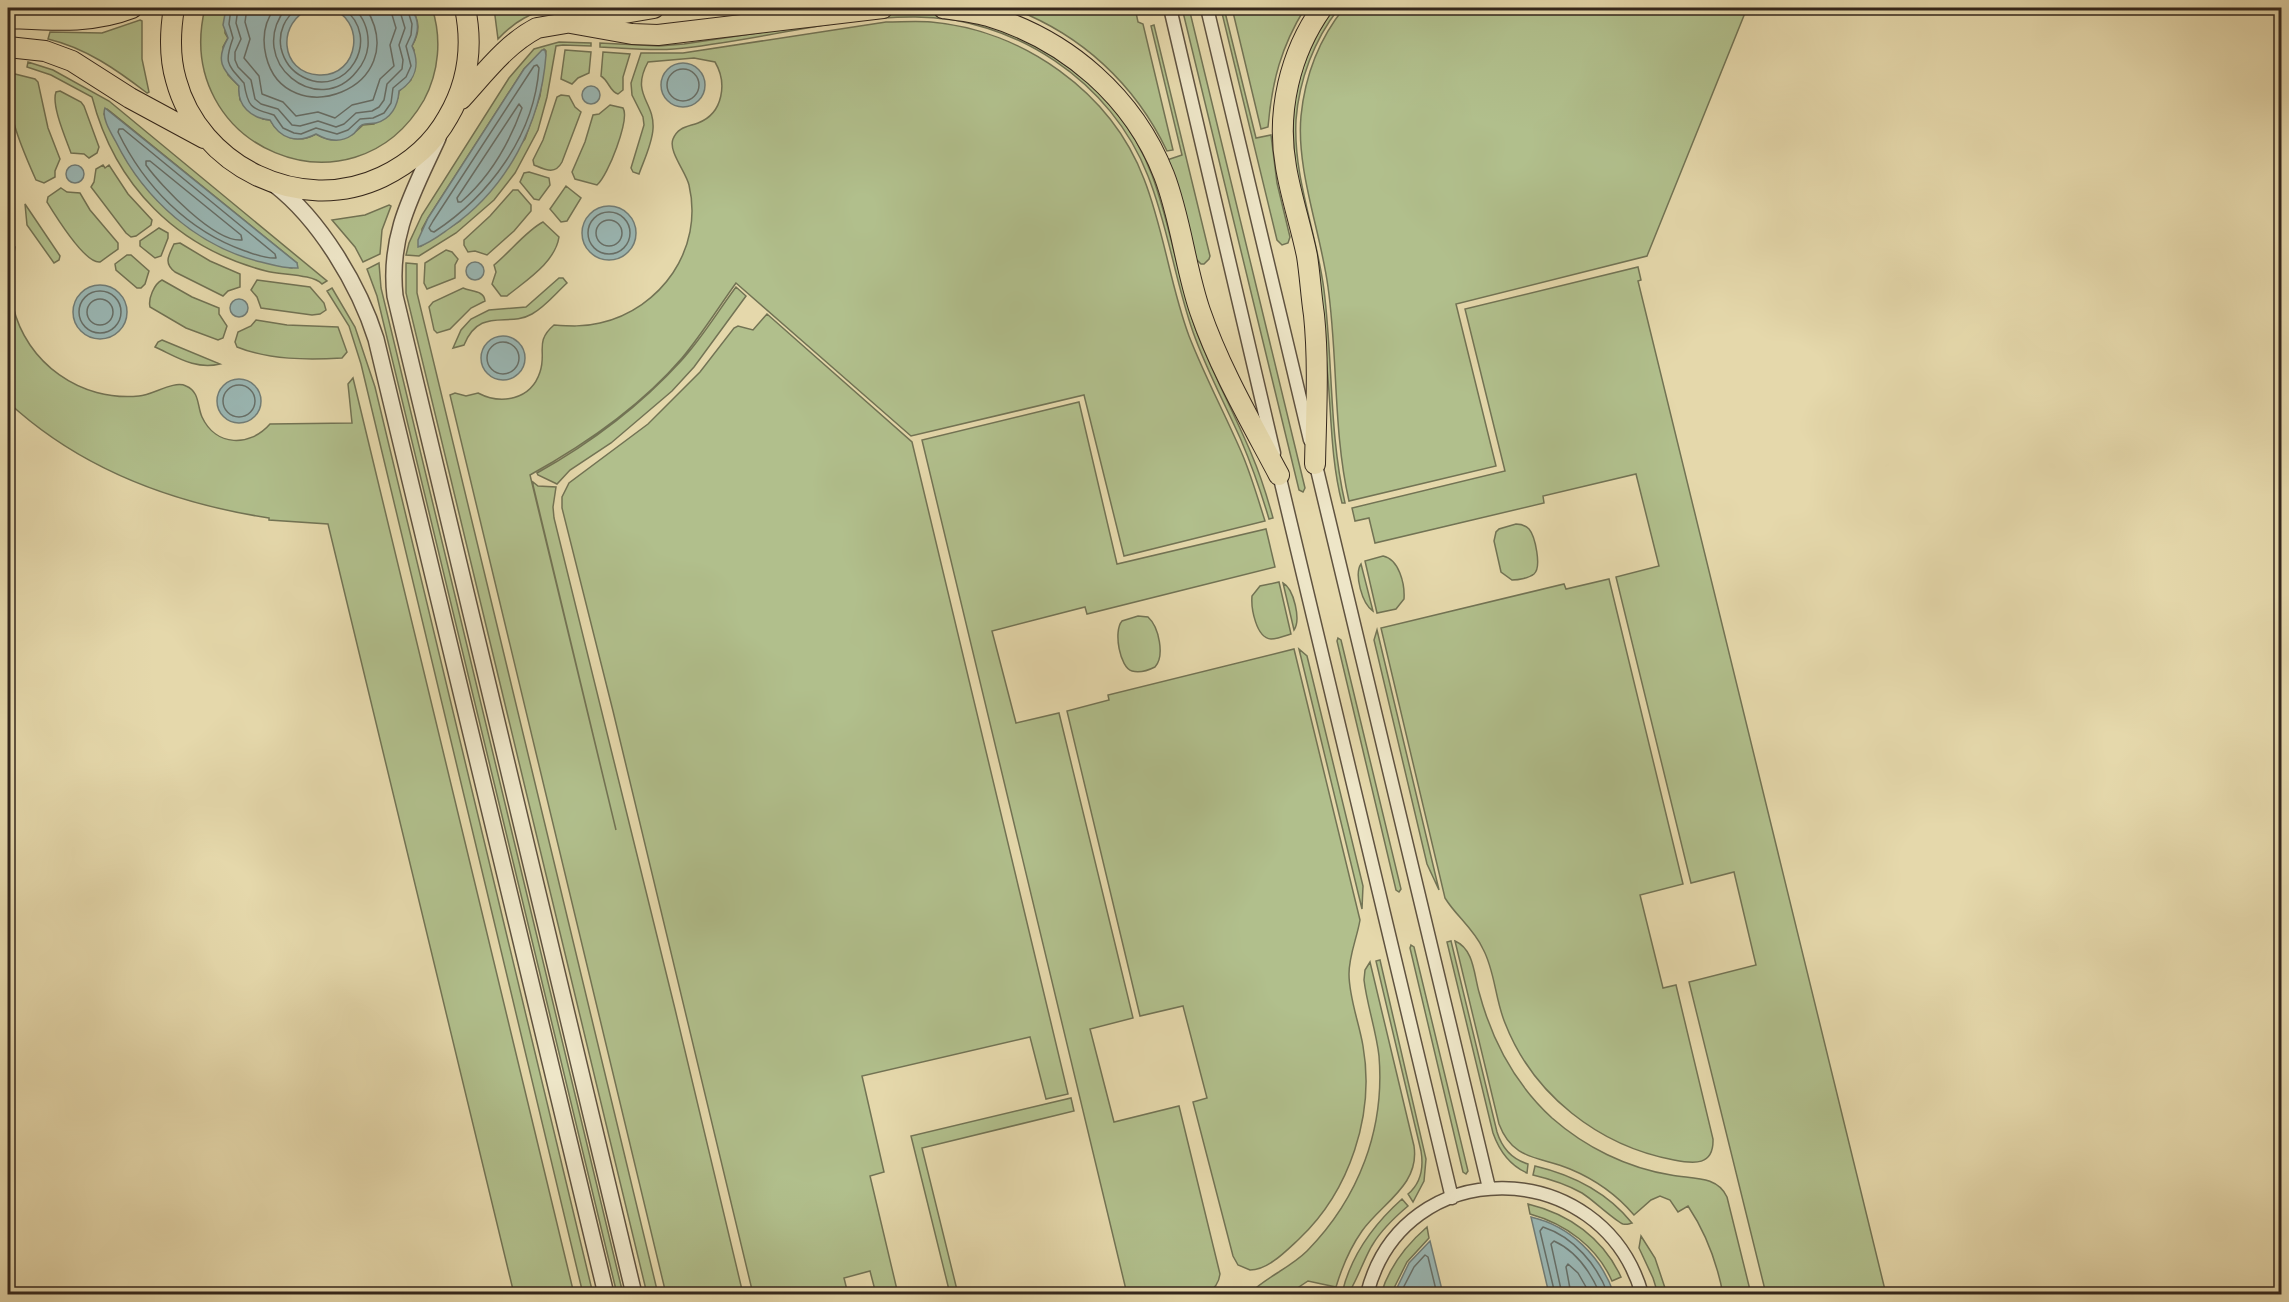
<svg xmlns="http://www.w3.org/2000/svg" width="2289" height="1302" viewBox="0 0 2289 1302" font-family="'EB Garamond',serif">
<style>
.green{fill:#b1bf8c;stroke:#727354;stroke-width:1.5;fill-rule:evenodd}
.water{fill:#9ab7b4;stroke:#717d77;stroke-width:1.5}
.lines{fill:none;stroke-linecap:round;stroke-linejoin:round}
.shore{stroke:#676f68;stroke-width:1.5}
.minor-casing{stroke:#605340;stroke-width:15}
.tertiary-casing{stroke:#605340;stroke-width:18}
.primary-casing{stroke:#34271c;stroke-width:22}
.minor{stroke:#eee6c8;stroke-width:12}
.tertiary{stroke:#eee6c8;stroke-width:15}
.primary{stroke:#e5d8ab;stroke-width:20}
</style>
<rect width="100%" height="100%" fill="#e5d8ab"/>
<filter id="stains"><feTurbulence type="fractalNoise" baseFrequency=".00333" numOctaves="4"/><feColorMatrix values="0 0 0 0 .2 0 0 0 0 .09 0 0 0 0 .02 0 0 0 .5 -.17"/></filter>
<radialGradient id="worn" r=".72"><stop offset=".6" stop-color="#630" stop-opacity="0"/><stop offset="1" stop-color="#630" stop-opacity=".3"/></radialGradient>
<path class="green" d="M205 8H226L225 33 228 38 223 47 228 75 239 86 240 100 263 119 270 120C280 138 298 144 316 134 335 145 349 139 363 125L374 124 398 98 399 91 411 80 414 50 412 46C420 32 420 21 411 8H432C442 38 439 72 424 100 353 223 171 148 205 8Z
M494 8H555C531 12 515 21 498 39Z
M1011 8H1135L1138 22 1143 24 1173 150 1167 151C1135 84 1081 34 1011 8Z
M1182 8H1189L1305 488 1303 492 1299 490Z
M1224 8 1256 138 1271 135 1277 183 1290 237 1288 243 1282 245 1277 240 1221 9Z
M1232 8H1305C1281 47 1272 81 1268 127L1261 129Z
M1334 8H1339C1314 40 1299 80 1296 120 1293 178 1317 234 1324 290 1333 361 1329 433 1345 503H1342C1329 453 1332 401 1325 350 1319 305 1310 260 1303 216 1289 132 1283 80 1334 8Z
M1344 8H1747L1647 256 1456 304 1496 466 1349 501C1333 431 1338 358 1328 287 1321 233 1296 170 1301 116 1305 76 1319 39 1344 8Z
M914 12C1015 16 1116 78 1152 175 1171 226 1178 281 1197 333 1213 374 1234 413 1251 453 1260 474 1267 496 1273 518L1269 519C1261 492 1252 466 1241 440 1225 404 1206 369 1193 332 1175 281 1168 226 1148 176 1112 82 1014 16 913 17 833 17 754 42 674 49 650 51 625 48 600 47V43L659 46 684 44 883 14Z
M140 20 142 21V59L149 92 147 93C117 70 86 48 48 39L50 32 102 33Z
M886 22C901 22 916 21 931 22 1023 30 1111 92 1144 179 1164 230 1170 285 1189 336 1205 377 1226 416 1243 456 1252 478 1258 499 1265 521L1124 556 1084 395 911 436 736 283C718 308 702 334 682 358 640 407 586 444 530 475L616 830 533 485V482L538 486 556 487 553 507 554 518 675 1009 743 1294H666L450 395 455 393 466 396 478 393C501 405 531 400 540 372 547 352 534 342 554 325 569 326 584 327 600 323 661 309 704 249 689 185 686 172 668 151 673 139 678 127 687 127 698 123 724 113 727 82 715 62L694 58 648 62C630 95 655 101 653 129 652 144 644 160 639 174L633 172 631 168 644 125 643 117 632 95 631 83 641 53H683Z
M1154 25 1210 256 1209 259 1204 264H1201L1196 259 1167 160 1182 155 1151 26Z
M559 42 591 43V46L563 45 556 46 547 97 538 130 515 173 494 200 456 233 419 256 406 255 409 243 422 215 509 78 534 49ZM544 49 546 51 540 96 525 139 460 221 421 246 422 229 428 218 524 69Z
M565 50 591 52 589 73 578 78 572 84 561 79Z
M603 52 630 54 623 77V90L618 94C610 92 609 81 601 76Z
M28 62 53 70 109 101 327 281 322 284C313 274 281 275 266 271 177 248 115 186 92 97L51 75 27 67ZM107 109 111 112 297 263 292 268C201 253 137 200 104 114Z
M15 74 35 79 38 82 48 128 60 159 55 171V177L44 183 36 180C23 151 5 110 8 77Z
M60 91 81 102 84 106 99 147 97 153 89 158 84 154 71 153C66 139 51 105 56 92Z
M561 95 569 96 575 107 581 112 562 162C555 175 546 170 534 165L533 160 543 140 557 97Z
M610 105 623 108C630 119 608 176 597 185L575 179 572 172 585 142 593 115 599 114Z
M103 165 105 168 109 165 128 194 152 220 151 225 136 236 131 237 126 233 91 187 94 182 96 169Z
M529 172 549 178 550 185 539 200 534 199 520 182 524 173Z
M566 186 581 198 567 221 561 222 550 209Z
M61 188 67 192 80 193 90 210 118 243V249L100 262C85 264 55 215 47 202L48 197Z
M513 190H518L531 205V211L514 231 487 255 475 251 468 252 464 245V240L490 216Z
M25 204 60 256 59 260 54 263 27 225Z
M389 205 391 206 382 230 380 254 363 262 355 247 332 220 365 215Z
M543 222 559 237C555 263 525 281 507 296H501L492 284 496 272 494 265C509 253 527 230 543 222Z
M159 228 168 233V238L161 256 155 258 140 246V241Z
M8 239 15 247C12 266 9 286 13 306 26 363 81 402 139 396 153 395 174 380 186 386 200 392 197 406 202 417 216 447 250 447 270 424L352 423 348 384 353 378 574 1294H514L328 524 269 520V518C172 503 80 469 8 402Z
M180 243 210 261 240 274V287L228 291 223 296 175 272C163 263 169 255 174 244Z
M446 250 452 252 458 259 455 265V278L427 289 424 283 425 263Z
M127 255H131L149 271 145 284 141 288H137L116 270 115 264Z
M379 263 381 288 623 1294H617L377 296 367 269Z
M406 263 417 264V293L658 1294H647L406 293Z
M1638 267 1641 280 1638 281 1886 1294H1766L1689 982 1756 965 1734 872 1691 883 1616 577 1659 566 1636 474 1543 496 1544 503 1375 543 1369 518 1355 521 1352 508 1505 471 1465 309Z
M559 278H563L567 283C556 293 545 307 532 314 508 328 480 306 464 345L453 348 461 330 471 319 489 310 526 307Z
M162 280 192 297 219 308V314L227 326 223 338 218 340 186 328 150 307C148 299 154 284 162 280Z
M257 280 310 287 324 303 326 310 320 314 312 315 261 308 257 297 251 290Z
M736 287 746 296 694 367 672 391 611 443 570 470 557 484 538 475 537 473C591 443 639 407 681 361 702 338 718 311 736 287Z
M332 288 355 327 375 387 593 1294H583L361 364 349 326 327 291Z
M463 288C471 292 484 290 485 301L471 308 450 329 437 333 434 330 429 307 433 302Z
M767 314 912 442 1068 1094 1046 1099 1030 1037 862 1076 884 1172 870 1176 898 1294H876L870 1271 844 1278 848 1294H753L613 711 562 508V497L569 483 648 424 700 372 734 328 738 326 753 330Z
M256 320 287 325 338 327 347 352 342 358C308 360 269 360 237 347L235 342 238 332 251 326Z
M162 340 220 364C195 370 177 357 155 347L158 342Z
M1079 402 1117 564 1266 529 1275 567 1087 614 1085 607 992 631 1016 723 1059 713 1133 1018 1090 1029 1114 1122 1179 1106 1220 1274C1219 1282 1215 1289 1207 1292 1190 1299 1147 1295 1127 1294L922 440Z
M1516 524C1521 524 1525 525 1529 529 1535 536 1542 567 1534 574 1529 578 1519 580 1512 580L1501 572 1494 541 1496 532 1499 529Z
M1383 556C1399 559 1405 584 1404 599L1396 609 1377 613 1365 561Z
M1361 564 1373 611C1362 604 1354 574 1361 564Z
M1609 579 1683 884 1640 895 1663 988 1676 985 1713 1139C1714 1166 1694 1164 1674 1160 1599 1146 1533 1095 1505 1023 1495 999 1495 971 1483 949 1474 929 1456 916 1445 898L1381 628 1564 584 1566 589Z
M1279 582 1291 634C1285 636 1277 639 1271 639 1256 638 1251 608 1252 596L1260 586Z
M1283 583C1294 589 1301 620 1294 630Z
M1138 616 1148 617C1159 627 1165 656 1155 667 1149 670 1139 673 1132 671 1120 668 1113 631 1122 621Z
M1377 630 1439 890 1427 864 1374 640Z
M1338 638 1341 640 1401 889 1399 892 1396 890 1337 641Z
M1294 649 1360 920C1357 938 1349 955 1349 974 1349 998 1359 1022 1363 1046 1375 1114 1350 1191 1299 1239 1286 1251 1268 1270 1250 1270L1238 1265 1233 1256 1193 1102 1207 1098 1183 1006 1140 1016 1067 711 1109 700 1108 695Z
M1299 649 1307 656 1363 886 1362 909Z
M1451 941 1497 1132C1502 1148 1511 1159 1528 1164L1527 1173C1509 1165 1499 1150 1493 1133L1447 942Z
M1455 941C1474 949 1474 975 1479 992 1492 1041 1515 1084 1552 1118 1585 1147 1627 1168 1671 1175 1691 1179 1717 1175 1727 1197L1751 1294H1723C1717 1263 1706 1233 1688 1206L1678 1212 1670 1200 1660 1196 1651 1200 1634 1215C1617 1195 1594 1179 1570 1169 1539 1156 1513 1161 1499 1124Z
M1411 945 1414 947 1468 1171 1466 1174 1463 1172 1410 948Z
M1380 960 1426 1159 1424 1181 1413 1202 1408 1194C1421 1183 1424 1169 1421 1151L1376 961Z
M1370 962 1414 1146C1420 1185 1382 1203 1362 1231 1350 1248 1342 1267 1336 1287L1308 1281 1299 1287 1296 1294H1249C1266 1277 1290 1268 1307 1251 1359 1198 1385 1129 1379 1056 1376 1030 1367 1005 1364 980L1365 970Z
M1071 1098 1074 1111 922 1148 958 1294H950L911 1136Z
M1535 1166C1573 1175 1607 1192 1632 1223 1628 1224 1627 1225 1623 1224 1615 1221 1592 1199 1582 1193 1566 1184 1550 1179 1533 1175Z
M1402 1199 1408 1206C1395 1217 1382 1229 1373 1244 1366 1254 1355 1285 1350 1290 1347 1293 1346 1293 1342 1293 1351 1255 1373 1225 1402 1199Z
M1528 1204C1569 1214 1603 1238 1621 1277L1612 1281C1597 1247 1566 1224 1530 1214Z
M1427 1227 1429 1238 1407 1262 1391 1294H1381C1389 1267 1405 1246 1427 1227Z
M1641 1236 1655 1258 1667 1294H1658L1653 1278 1639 1248Z"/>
<path class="water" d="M226 8H312C276 21 279 73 319 75 360 77 367 17 328 8H411C420 21 419 32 412 46 420 64 416 80 399 91 398 106 391 119 376 123 372 124 366 123 362 125 358 127 356 133 352 135 341 143 328 141 316 134 297 144 280 139 270 120 251 118 237 106 239 86 222 70 215 60 228 38L223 25Z
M542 50H545L546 55C541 123 507 189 450 228 440 235 430 243 418 247V240L428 218 524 69Z
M661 85a22 22 0 1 1 44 0a22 22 0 1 1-44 0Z
M582 95a9 9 0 1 1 18 0a9 9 0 1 1-18 0Z
M105 108 297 263 298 268C286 269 273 265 261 262 198 247 144 199 116 142 111 133 101 117 105 108Z
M66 174a9 9 0 1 1 18 0a9 9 0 1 1-18 0Z
M582 233a27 27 0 1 1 54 0a27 27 0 1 1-54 0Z
M466 271a9 9 0 1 1 18 0a9 9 0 1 1-18 0Z
M73 312a27 27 0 1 1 54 0a27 27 0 1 1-54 0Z
M230 308a9 9 0 1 1 18 0a9 9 0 1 1-18 0Z
M481 358a22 22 0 1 1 44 0a22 22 0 1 1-44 0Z
M217 401a22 22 0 1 1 44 0a22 22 0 1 1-44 0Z
M1531 1217C1570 1226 1601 1256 1614 1294H1549Z
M1430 1241 1443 1294H1394L1409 1263Z"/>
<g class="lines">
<path class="shore" d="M231 8 229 24 233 38C224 63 227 64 244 83 248 108 251 108 274 115L283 128 294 133 301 134 316 128 337 134 348 130 360 119 373 118 384 113 391 103 393 88 406 77 411 66 406 46 411 35 412 24 407 8
M238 8 236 23 241 39 235 52V60L238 67 251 80 255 99 261 104 278 109 292 125 300 126 318 121 336 127 344 124 356 113 372 111 379 107 384 100 387 84 402 69 403 60 399 45 405 28 399 8
M247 8 245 22 250 39 244 58 259 76 262 94 283 102 296 116 318 112 335 118 352 105 373 100 380 79 394 66 390 45 396 28 390 8
M275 8C264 22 262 39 266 56 285 135 415 89 366 8
M286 8C244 62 319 120 357 71 363 64 367 55 368 46 369 31 364 18 354 8
M298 8C285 17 278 32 281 48 284 61 291 71 303 77 346 100 384 38 343 8
M534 66 537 65 539 68C534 136 489 196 434 232L431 231 429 228 433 221Z
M667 85a16 16 0 1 1 32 0a16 16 0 1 1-32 0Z
M519 104 522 108C509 144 491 176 461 202H458L457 198Z
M119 129H123L275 254 276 258C266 259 254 254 245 251 188 231 144 186 118 132Z
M146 161H150L241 235 242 240C215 243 161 186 146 165Z
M588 233a21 21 0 1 1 42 0a21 21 0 1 1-42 0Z
M596 233a13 13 0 1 1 26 0a13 13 0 1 1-26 0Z
M79 312a21 21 0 1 1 42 0a21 21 0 1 1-42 0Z
M87 312a13 13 0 1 1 26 0a13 13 0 1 1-26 0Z
M487 358a16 16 0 1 1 32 0a16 16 0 1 1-32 0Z
M223 401a16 16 0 1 1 32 0a16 16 0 1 1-32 0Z
M1400 1294 1414 1267 1425 1255 1428 1257 1437 1294
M1555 1294 1540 1231 1543 1227C1574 1237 1597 1265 1608 1294
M1562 1294 1551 1244 1554 1241C1576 1251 1591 1273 1600 1294
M1571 1294 1566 1267 1568 1264 1578 1273 1590 1294"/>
<g class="minor-casing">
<path id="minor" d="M1170 8 1274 453
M1207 8 1310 440
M1314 457 1489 1188
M1278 470 1452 1198
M1367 1294C1403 1151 1602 1155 1642 1294"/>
</g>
<g class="tertiary-casing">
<path id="tertiary" d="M438 138C414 191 388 234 395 296L634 1294
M275 185C320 220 359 285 376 339L606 1294"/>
</g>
<g class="primary-casing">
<path id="primary" d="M174 8C170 32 169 56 176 80 199 166 300 216 382 177 409 164 433 144 448 117 468 83 473 46 465 8
M943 8C958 10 974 12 988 16 1068 40 1134 98 1164 175 1181 219 1185 267 1200 311 1220 369 1251 422 1279 475
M8 18C51 20 91 24 132 8
M565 22 632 34 658 35 883 8
M8 47 45 51 72 61 130 98 204 138
M461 99C484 74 506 44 537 28L654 8
M1315 464C1316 415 1319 364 1314 315 1311 295 1310 275 1307 256 1301 226 1291 197 1286 167 1276 112 1290 53 1322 8"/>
</g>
<use href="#minor" class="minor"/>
<use href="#tertiary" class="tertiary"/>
<use href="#primary" class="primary"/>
</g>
<rect width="2289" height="1302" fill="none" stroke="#e5d8ab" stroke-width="30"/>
<rect x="9" y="9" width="2271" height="1284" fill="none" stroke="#34271c" stroke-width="3"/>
<rect x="15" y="15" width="2259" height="1272" fill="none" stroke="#34271c" stroke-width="1.5"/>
<rect width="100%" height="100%" filter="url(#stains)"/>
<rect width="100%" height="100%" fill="url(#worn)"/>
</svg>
